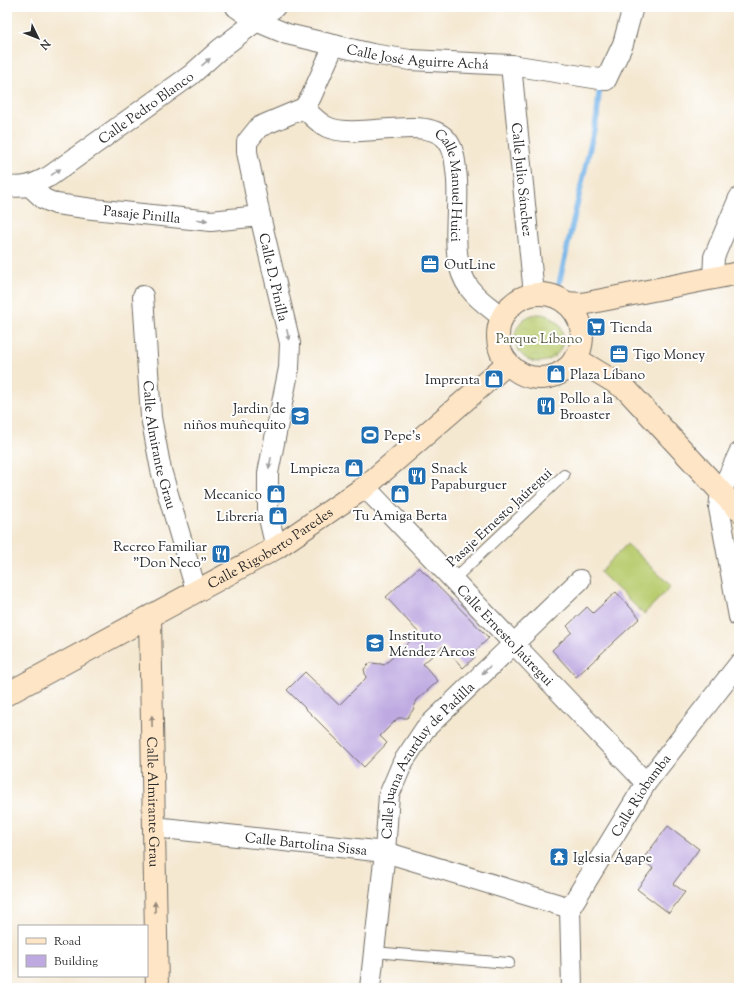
<svg xmlns="http://www.w3.org/2000/svg" width="746" height="995" viewBox="0 0 746 995" font-family="'Sorts Mill Goudy',serif">
<style>
.park{fill:url(#park-crowns);stroke:#727c4d}
.pitch{fill:#b9cc6f;stroke:#727c4d}
.lines{fill:none;stroke-linecap:round;stroke-linejoin:round}
.stream{stroke:#77b5e9;stroke-width:5.5}
.building{fill:#bea9e1}
.lane-casing{stroke:#716d65;stroke-width:12}
.street-casing{stroke:#716d65;stroke-width:22}
.secondary-casing{stroke:#716d65;stroke-width:24}
.lane{stroke:#fff;stroke-width:10}
.street{stroke:#fff;stroke-width:20}
.secondary{stroke:#fee5c5;stroke-width:22}
.oneway{fill:#a0a0a0}
.oneway2{fill:#948878}
.labels{text-anchor:middle;stroke-width:4;stroke-linejoin:round;paint-order:stroke}
.street-label{font-size:14px;fill:#2b2b2b;stroke:#fff}
.poi-label{font-size:14px;fill:#2b2b2b;stroke:#fff;text-anchor:start}
.park-label{font-size:14px;fill:#565b3f;stroke:#fff}
</style>
<defs>
<pattern id="park-crowns" width="20" height="18" patternUnits="userSpaceOnUse"><rect width="20" height="18" fill="#b9cc6f"/><path d="M2 6a3 3 0 1 1 6 0M12 15a3 3 0 1 1 6 0" fill="none" stroke="#9faf60"/></pattern>
</defs>
<rect width="100%" height="100%" fill="#fff"/>
<filter id="ink" filterUnits="userSpaceOnUse"><feTurbulence type="fractalNoise" baseFrequency=".025" numOctaves="2"/><feDisplacementMap in="SourceGraphic" scale="8" xChannelSelector="R" yChannelSelector="G"/><feConvolveMatrix kernelMatrix="1 2 1 2 8 2 1 2 1" color-interpolation-filters="sRGB"/></filter>
<filter id="wash" filterUnits="userSpaceOnUse"><feTurbulence type="fractalNoise" baseFrequency=".012" numOctaves="4" result="noise"/><feDisplacementMap in="SourceGraphic" scale="16" xChannelSelector="R" yChannelSelector="G"/><feGaussianBlur stdDeviation="0.9" result="paint"/><feColorMatrix in="noise" values="0 0 0 0 0 0 0 0 0 0 0 0 0 0 0 0 0 1.4 0 .05"/><feComposite in="paint" operator="in"/></filter>
<g filter="url(#wash)">
<rect width="100%" height="100%" fill="#f4e8d1"/>
<path class="park" d="M515 338a24 24 0 1 1 48 0a24 24 0 1 1-48 0Z"/>
<path class="pitch" d="M627 544 671 586 644 614 600 572Z"/>
<g class="lines">
<path class="stream" d="M556 297 597 116 599 93 604 84"/>
</g>
<g id="blocks">
<path class="building" d="M419 567 489 638 472 654 475 657 463 668 443 646 423 664 438 681 417 700 413 710 407 718H398L380 736 387 743 364 767 287 690 305 672 339 705 366 678 364 669 370 663 381 664 384 665 419 633 386 597Z
M616 592 640 618 576 677 552 650 572 632 567 626 587 607 593 613Z
M668 826 699 849 673 884 685 892 669 913 637 889 653 868 642 860Z"/>
</g>
</g>
<g filter="url(#ink)">
<use href="#blocks" fill-opacity="0" stroke="#716d65" stroke-width="1"/>
<g class="lines">
<g class="lane-casing">
<path id="lane" d="M453 580 564 475
M373 952 509 963"/>
</g>
<g class="street-casing">
<g id="street">
<path id="s1" d="M236 7 256 21 287 34 372 54 410 60 511 65 606 80 623 44 633 7"/>
<path id="s2" d="M511 65 534 294"/>
<path id="s3" d="M304 108C311 115 318 123 327 127 358 141 424 114 446 139 454 148 455 160 456 170 462 209 446 257 470 289 478 300 492 309 502 317"/>
<path id="s4" d="M7 186C26 189 34 184 50 176L191 75 220 49 275 7"/>
<path id="s5" d="M31 186 33 189 44 199 56 204 93 209 211 221 260 216"/>
<path d="M713 279 714 257 739 198"/>
<path id="s6" d="M143 296 151 417 161 470 196 590"/>
<path d="M739 453 721 492 719 508 739 617"/>
<path id="s7" d="M365 487 646 783"/>
<path d="M276 548 268 514V473L289 368 290 343 260 216 247 152V142L259 127 304 108 311 97 334 45"/>
<path id="s8" d="M154 827 385 852 570 908"/>
<path id="s9" d="M370 988 385 852 389 795 403 762 425 729 580 580"/>
<path id="s10" d="M572 988 570 908 646 783 739 664"/>
</g>
</g>
<g class="secondary-casing">
<g id="secondary">
<circle cx="540" cy="336" r="42"/>
<path d="M566 303 582 304 739 273"/>
<path d="M575 358 626 389 721 492 739 510"/>
<path id="s11" d="M150 617 157 988"/>
<path id="s12" d="M7 694 276 548 365 487 508 363"/>
</g>
</g>
<use href="#lane" class="lane"/>
<use href="#street" class="street"/>
<use href="#secondary" class="secondary"/>
</g>
<defs><path id="oneway-solid" d="M-6-.8H1V-3.2L6.5 0L1 3.2V.8H-6Z"/></defs>
<g class="oneway">
<use href="#oneway-solid" transform="translate(206 62) rotate(-41)"/>
<use href="#oneway-solid" transform="translate(56 172) rotate(-34)"/>
<use href="#oneway-solid" transform="translate(202 220) rotate(5)"/>
<use href="#oneway-solid" transform="translate(288 335) rotate(77)"/>
<use href="#oneway-solid" transform="translate(270 463) rotate(101)"/>
<use href="#oneway-solid" transform="translate(486 670) rotate(136)"/>
</g>
<g class="oneway2">
<use href="#oneway-solid" transform="translate(152 721) rotate(-91)"/>
<use href="#oneway-solid" transform="translate(155 907) rotate(-91)"/>
</g>
</g>
<defs>
<g id="office-square" transform="scale(1)"><rect x="-9" y="-9" width="18" height="18" rx="4" fill="#1f6fb2" stroke="#fff"/><path d="M-6-3h4V-5.5h4V-3h4V5H-6ZM-1-4.5V-3h2v-1.5ZM-6 0V1H6V0Z" fill="#fff"/></g>
<g id="supermarket-square" transform="scale(1)"><rect x="-9" y="-9" width="18" height="18" rx="4" fill="#1f6fb2" stroke="#fff"/><path d="M-6-5.5h2.5l.6 2H6L4.5 2H-2.5L-4.4-4H-6ZM-1.5 3.2a1.3 1.3 0 1 0 .1 0ZM3 3.2a1.3 1.3 0 1 0 .1 0Z" fill="#fff"/></g>
<g id="shop-square" transform="scale(1)"><rect x="-9" y="-9" width="18" height="18" rx="4" fill="#1f6fb2" stroke="#fff"/><path d="M-5-2.5h2.3a2.7 3.5 0 0 1 5.4 0H5L5.5 6h-11ZM-1.5-2.5h3a1.5 2.3 0 0 0-3 0Z" fill="#fff"/></g>
<g id="restaurant-square" transform="scale(1)"><rect x="-9" y="-9" width="18" height="18" rx="4" fill="#1f6fb2" stroke="#fff"/><path d="M-5-6h1v4h1v-4h1v4h1v-4h1v5L-1.5 .5V6h-2V.5L-5-1ZM5-6V6H3V1.5H1.5Q1.5-4 5-6Z" fill="#fff"/></g>
<g id="school-square" transform="scale(1)"><rect x="-9" y="-9" width="18" height="18" rx="4" fill="#1f6fb2" stroke="#fff"/><path d="M0-5L7-2L0 1L-7-2ZM-4 1L0 2.5L4 1V4Q0 6-4 4Z" fill="#fff"/></g>
<g id="stadium-square" transform="scale(1)"><rect x="-9" y="-9" width="18" height="18" rx="4" fill="#1f6fb2" stroke="#fff"/><path d="M0-5a6.5 5 0 1 0 0 10a6.5 5 0 1 0 0-10ZM-3.5-1.8h7v3.6h-7Z" fill="#fff"/></g>
<g id="university-square" transform="scale(1)"><rect x="-9" y="-9" width="18" height="18" rx="4" fill="#1f6fb2" stroke="#fff"/><path d="M0-5L7-2L0 1L-7-2ZM-4 1L0 2.5L4 1V4Q0 6-4 4Z" fill="#fff"/></g>
<g id="temple-square" transform="scale(1)"><rect x="-9" y="-9" width="18" height="18" rx="4" fill="#1f6fb2" stroke="#fff"/><path d="M0-6L5-2H3V0L6.5 2.5H4V6H1.5V3h-3V6H-4V2.5H-6.5L-3 0V-2H-5Z" fill="#fff"/></g>
</defs>
<g fill-rule="evenodd">
<use href="#office-square" x="430" y="264"/>
<use href="#supermarket-square" x="596" y="327"/>
<use href="#office-square" x="619" y="354"/>
<use href="#shop-square" x="556" y="374"/>
<use href="#shop-square" x="494" y="379"/>
<use href="#restaurant-square" x="546" y="406"/>
<use href="#school-square" x="300" y="416"/>
<use href="#stadium-square" x="370" y="435"/>
<use href="#shop-square" x="354" y="468"/>
<use href="#restaurant-square" x="417" y="476"/>
<use href="#shop-square" x="276" y="494"/>
<use href="#shop-square" x="400" y="494"/>
<use href="#shop-square" x="278" y="516"/>
<use href="#restaurant-square" x="221" y="554"/>
<use href="#university-square" x="375" y="643"/>
<use href="#temple-square" x="559" y="857"/>
</g>
<g class="labels">
<g class="street-label">
<text dy="5" stroke="none"><textPath href="#s1" startOffset="191">Calle José Aguirre Achá</textPath></text>
<text dy="5" stroke="none"><textPath href="#s4" startOffset="163">Calle Pedro Blanco</textPath></text>
<text dy="5" stroke="none"><textPath href="#s2" startOffset="115">Calle Julio Sánchez</textPath></text>
<text dy="5" stroke="none"><textPath href="#s3" startOffset="199">Calle Manuel Huici</textPath></text>
<text dy="5" stroke="none"><textPath href="#s5" startOffset="118">Pasaje Pinilla</textPath></text>
<text transform="translate(274 277) rotate(77)" y="5">Calle D. Pinilla</text>
<text dy="5" stroke="none"><textPath href="#s6" startOffset="150">Calle Almirante Grau</textPath></text>
<text transform="translate(499 517) rotate(-43)" y="5">Pasaje Ernesto Jaúregui</text>
<text dy="5" stroke="none"><textPath href="#s12" startOffset="301">Calle Rigoberto Paredes</textPath></text>
<text dy="5" stroke="none"><textPath href="#s7" startOffset="204">Calle Ernesto Jaúregui</textPath></text>
<text dy="5" stroke="none"><textPath href="#s9" startOffset="242">Calle Juana Azurduy de Padilla</textPath></text>
<text dy="5" stroke="none"><textPath href="#s10" startOffset="213">Calle Riobamba</textPath></text>
<text dy="5" stroke="none"><textPath href="#s11" startOffset="185">Calle Almirante Grau</textPath></text>
<text dy="5" stroke="none"><textPath href="#s8" startOffset="153">Calle Bartolina Sissa</textPath></text>
</g>
<g class="poi-label">
<text x="444" y="269">OutLine</text>
<text x="610" y="332">Tienda</text>
<text x="633" y="359">Tigo Money</text>
<text x="570" y="379">Plaza Líbano</text>
<text x="480" y="384" text-anchor="end">Imprenta</text>
<text x="560" y="403">Pollo a la<tspan x="560" dy="16">Broaster</tspan></text>
<text x="286" y="413" text-anchor="end">Jardin de<tspan x="286" dy="16">niños muñequito</tspan></text>
<text x="384" y="440">Pepe's</text>
<text x="340" y="473" text-anchor="end">Lmpieza</text>
<text x="431" y="473">Snack<tspan x="431" dy="16">Papaburguer</tspan></text>
<text x="262" y="499" text-anchor="end">Mecanico</text>
<text x="400" y="520" text-anchor="middle">Tu Amiga Berta</text>
<text x="264" y="521" text-anchor="end">Libreria</text>
<text x="207" y="551" text-anchor="end">Recreo Familiar<tspan x="207" dy="16">"Don Neco"</tspan></text>
<text x="389" y="640">Instituto<tspan x="389" dy="16">Méndez Arcos</tspan></text>
<text x="573" y="862">Iglesia Ágape</text>
</g>
<g class="park-label">
<text x="539" y="343">Parque Líbano</text>
</g>
</g>
<rect width="746" height="995" fill="none" stroke="#fff" stroke-width="24"/>
<rect x="18" y="925" width="130" height="52" fill="#ffffff" stroke="#aaaaaa"/>
<rect x="26" y="938" width="20" height="6" fill="#fee5c5" stroke="#aaaaaa"/>
<text x="54" y="945" font-size="12" fill="#2b2b2b">Road</text>
<rect x="26" y="955" width="20" height="12" fill="#bea9e1" stroke="#aaaaaa"/>
<text x="54" y="965" font-size="12" fill="#2b2b2b">Building</text>
<g transform="translate(38 38) rotate(133)" stroke="#ffffff" stroke-width="3" paint-order="stroke">
<path d="M0-3L7 15L0 10L-7 15Z" fill="#2b2b2b"/>
<text y="-6" font-size="11" font-weight="bold" text-anchor="middle" fill="#2b2b2b">N</text>
</g>
</svg>
